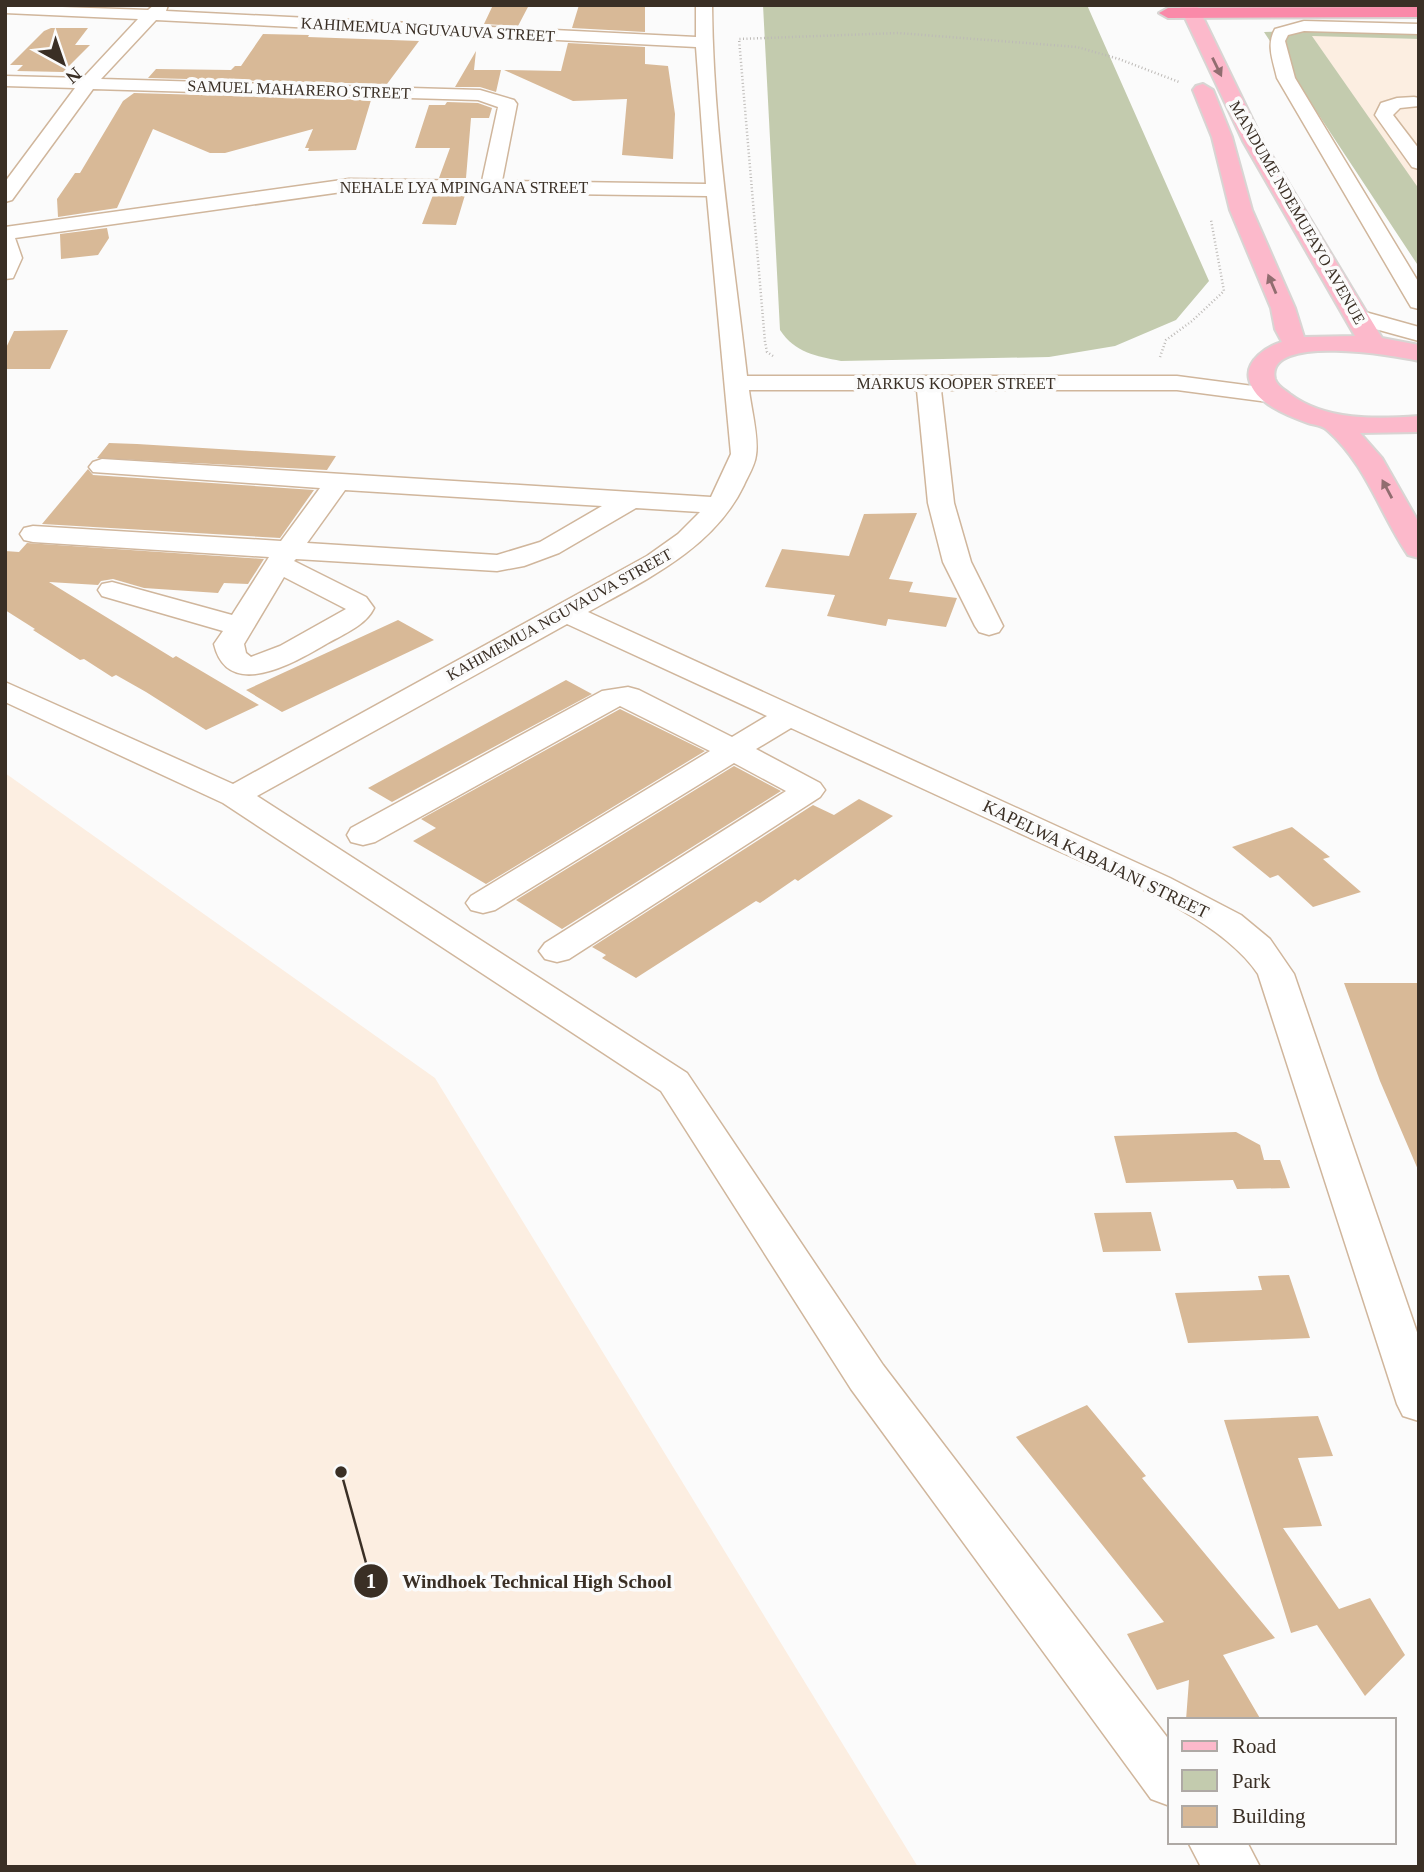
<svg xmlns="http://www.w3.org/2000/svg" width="1424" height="1872" viewBox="0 0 1424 1872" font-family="'Times New Roman',serif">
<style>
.built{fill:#fceee1}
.green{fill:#c3cbae}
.building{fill:#d8b997}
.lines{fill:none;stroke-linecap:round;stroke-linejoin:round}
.minor-casing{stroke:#d0b69c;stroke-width:3}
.major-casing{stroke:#d8d5d3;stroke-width:4}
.highway-casing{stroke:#d8d5d3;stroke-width:4}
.path{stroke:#bdbab7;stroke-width:2.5;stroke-dasharray:1 2.5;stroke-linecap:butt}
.minor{fill:#fff;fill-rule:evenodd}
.major{fill:#fcb9cb;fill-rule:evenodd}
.highway{fill:#fa8aa9;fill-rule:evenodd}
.oneway{fill:#916d70}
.labels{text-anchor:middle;stroke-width:7;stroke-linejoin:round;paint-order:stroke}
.far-street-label{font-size:16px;fill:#3a2f25;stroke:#fbfbfb}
.street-label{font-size:18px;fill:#3a2f25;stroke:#fbfbfb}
.leader{fill:none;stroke:#3a2f25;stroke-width:2.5}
.callout-dot{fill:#3a2f25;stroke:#fbfbfb;stroke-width:2.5}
.mark-label{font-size:21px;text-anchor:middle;font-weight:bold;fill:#fff}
.callout-label{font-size:19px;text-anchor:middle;font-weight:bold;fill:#3a2f25;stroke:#fbfbfb;stroke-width:7;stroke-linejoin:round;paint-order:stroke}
</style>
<rect width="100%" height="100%" fill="#fbfbfb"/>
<path class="built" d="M1311 35 1419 39V189L1416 186Z
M5 773 435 1078 918 1867H5Z"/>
<path class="green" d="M763 5H1087L1209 281 1176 320 1115 346 1049 357 841 361C816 356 795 353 780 330Z
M1419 25V39L1312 36 1419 189V267L1264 32 1351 30Z"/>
<path class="building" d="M493 5H529L518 26 484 24Z
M579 5H645V32L572 28Z
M51 28H88L75 45H90L63 72 17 71 23 65H10L44 31Z
M263 34 309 35 308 37 419 41 387 84 148 78 156 69 231 70 235 66H241Z
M568 43 645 47V64L668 66 675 114 673 159 622 155 627 99 573 101 504 70 561 71Z
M476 51 474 70H501L496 92 480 87H455Z
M134 93 371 100 356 150 308 151 309 148H305L313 129 225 153H210L153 129 117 208 58 217 57 199 75 173H80L123 101Z
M447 102 478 103 492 108 489 118H471L466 178H439L450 148H415L429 105H445Z
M433 195H465L456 225 422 224Z
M107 228 109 238 98 255 61 259 60 234Z
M68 330 50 369H5V350L14 331Z
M109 443 137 444 336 456 327 470 97 458Z
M88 469 93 475 314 490 280 538 42 524Z
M917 513 889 579 913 582 909 592 957 598 946 627 888 619 886 626 827 616 835 595 765 587 782 549 849 556 864 514Z
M27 543 264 559 248 584 224 583 218 593 144 588 113 579 101 581 98 585 49 582 173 658 176 656 259 705 206 730 146 692 116 675 112 677 84 659 80 660 33 630 35 629 5 610V551L19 552Z
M398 620 434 640 282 712 246 690Z
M566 680 592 694 392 802 368 788Z
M620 709 705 751 486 884 413 841 436 828 421 819Z
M734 766 781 791 562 929 516 900Z
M859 799 893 816 798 881 795 879 760 903 756 901 636 978 602 958 606 955 592 947 813 805 834 815Z
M1292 827 1330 857 1323 859 1361 892 1313 907 1278 875 1270 878 1232 847Z
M1344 983H1419V1172L1380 1081Z
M1236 1132 1260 1145 1264 1160H1280L1290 1188 1237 1189 1233 1180 1126 1183 1114 1136Z
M1151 1212 1161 1251 1103 1252 1094 1213Z
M1289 1275 1310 1338 1188 1343 1175 1293 1262 1290 1258 1276Z
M1087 1405 1146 1476 1142 1478 1275 1638 1223 1655 1261 1720H1186L1189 1680 1157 1690 1127 1634 1164 1622 1016 1437Z
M1318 1416 1333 1456 1298 1458 1322 1526 1283 1528 1339 1609 1370 1598 1405 1655 1365 1696 1317 1625 1291 1633 1224 1420Z"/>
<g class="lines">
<g class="minor-casing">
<path id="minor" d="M5 5 148 10 154 5H168L166 11 696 37V5H712C713 129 733 253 747 376H1177L1276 389 1284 391 1288 396 1284 401 1276 403 1177 390H941L954 503 971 562 1003 626 999 632 989 635 979 632 975 626 943 562 928 503 917 390H749C751 408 759 438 756 455 755 465 748 476 744 485 714 548 647 579 588 612L1170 878 1241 915 1270 939 1294 974 1419 1338V1421L1403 1416 1397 1404 1258 974C1218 913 1095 869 1028 837 949 801 870 764 791 728L756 749 820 783 825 790 820 797 569 959 557 962 545 959 539 951 545 943 786 791 734 763 495 910 483 913 471 910 466 903 471 896 710 751 620 706 375 842 363 845 351 842 347 835 351 828 602 691 628 687 639 690 732 737 767 716 567 624 257 796 687 1073 883 1365 1170 1741V1806L1151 1799 851 1389 661 1091 223 803 5 702V682L233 784 647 556 678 534 700 512 636 508 559 553 524 566 497 571 296 559 294 561 366 597 374 608C366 625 344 634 328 643 297 661 228 703 214 644L223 631 102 596 98 590 102 584 112 582 232 615 269 557 33 542 24 540 20 534 24 528 33 526 281 541 320 488 93 472 89 467 93 462 102 459 711 497 731 454 707 196 349 191 15 238 22 258 13 278 5 279V227L349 179 482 181 498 107 478 100 93 89 12 200 5 202V182L75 88 5 86V76L83 78 138 19 5 13ZM156 20 696 47 706 184 502 181 517 104 514 100 480 90 101 79ZM345 490 602 506 540 542 497 555 307 543ZM284 577 346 609 280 646 251 657 246 653 244 644Z
M1304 21 1419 24V34L1304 31 1288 35 1285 41 1295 78 1419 283V309L1411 307 1408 302 1277 78C1273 60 1266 45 1275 29Z
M1414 97 1419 98V106L1400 108 1393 115 1419 149V169L1412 167 1375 115 1381 103 1397 98Z
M1358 310 1419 327V341L1350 322 1347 317 1350 312Z
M1188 1842H1247L1260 1867H1201Z"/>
</g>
<g class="major-casing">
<path id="major" d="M1179 5H1197L1263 141 1382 338 1419 345V361C1398 356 1264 333 1275 379 1277 386 1285 390 1290 394 1326 421 1376 419 1419 416V432L1360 433 1382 458 1419 523V558L1408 555C1380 514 1366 464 1327 430 1322 425 1314 425 1308 423 1288 416 1254 403 1249 379 1245 361 1267 346 1282 342L1275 329 1271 308 1230 210 1212 137 1193 90 1196 86 1203 84 1213 90 1232 137 1252 210 1295 308 1304 337 1355 336 1243 141Z"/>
</g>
<g class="highway-casing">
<path id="highway" d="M1419 7V17L1168 18 1159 13 1168 8Z"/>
</g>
<path class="path" d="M773 356 767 352 765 342 739 39 898 33 1077 47 1119 59 1179 82
M1160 357 1166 340 1192 321 1224 291 1211 220"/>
<use href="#minor" class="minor"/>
<use href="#major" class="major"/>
<use href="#highway" class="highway"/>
</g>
<defs><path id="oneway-solid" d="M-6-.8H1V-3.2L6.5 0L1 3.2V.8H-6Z" transform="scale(1.75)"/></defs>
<g class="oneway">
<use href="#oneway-solid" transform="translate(1217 67) rotate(64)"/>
<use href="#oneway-solid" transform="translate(1272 284) rotate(-113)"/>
<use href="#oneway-solid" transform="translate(1387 489) rotate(-118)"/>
</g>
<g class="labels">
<g class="far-street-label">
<text transform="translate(428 29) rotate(3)" y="6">KAHIMEMUA NGUVAUVA STREET</text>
<text transform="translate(299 89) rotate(2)" y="6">SAMUEL MAHARERO STREET</text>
<text x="464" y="193">NEHALE LYA MPINGANA STREET</text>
<text transform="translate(1298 212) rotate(60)" y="6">MANDUME NDEMUFAYO AVENUE</text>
<text x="956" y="389">MARKUS KOOPER STREET</text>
<text transform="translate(559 614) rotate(-29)" y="6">KAHIMEMUA NGUVAUVA STREET</text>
</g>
<g class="street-label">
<text transform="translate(1096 859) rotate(26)" y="6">KAPELWA KABAJANI STREET</text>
</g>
</g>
<path class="leader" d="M341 1472L371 1581"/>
<g class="callout-dot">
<circle cx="341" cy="1472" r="7"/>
<circle cx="371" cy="1581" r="18"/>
</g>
<g class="mark-label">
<text x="371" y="1588">1</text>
</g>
<g class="callout-label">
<text x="537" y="1588">Windhoek Technical High School</text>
</g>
<rect width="1424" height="1872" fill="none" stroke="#3a2f25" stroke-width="14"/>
<rect x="1168" y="1718" width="228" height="126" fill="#fbfbfb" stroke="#aea9a5" stroke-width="2"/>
<rect x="1182" y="1741" width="35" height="10" fill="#fcb9cb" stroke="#aea9a5" stroke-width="2"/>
<text x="1232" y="1753" font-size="21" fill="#3a2f25">Road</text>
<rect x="1182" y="1770" width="35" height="21" fill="#c3cbae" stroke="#aea9a5" stroke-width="2"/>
<text x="1232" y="1788" font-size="21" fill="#3a2f25">Park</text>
<rect x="1182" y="1806" width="35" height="21" fill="#d8b997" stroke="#aea9a5" stroke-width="2"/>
<text x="1232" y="1823" font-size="21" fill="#3a2f25">Building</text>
<g transform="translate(63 63) rotate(140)" stroke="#fbfbfb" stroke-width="5" paint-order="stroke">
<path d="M0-5L12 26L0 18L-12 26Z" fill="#3a2f25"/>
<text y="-10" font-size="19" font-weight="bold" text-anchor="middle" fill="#3a2f25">N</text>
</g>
</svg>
